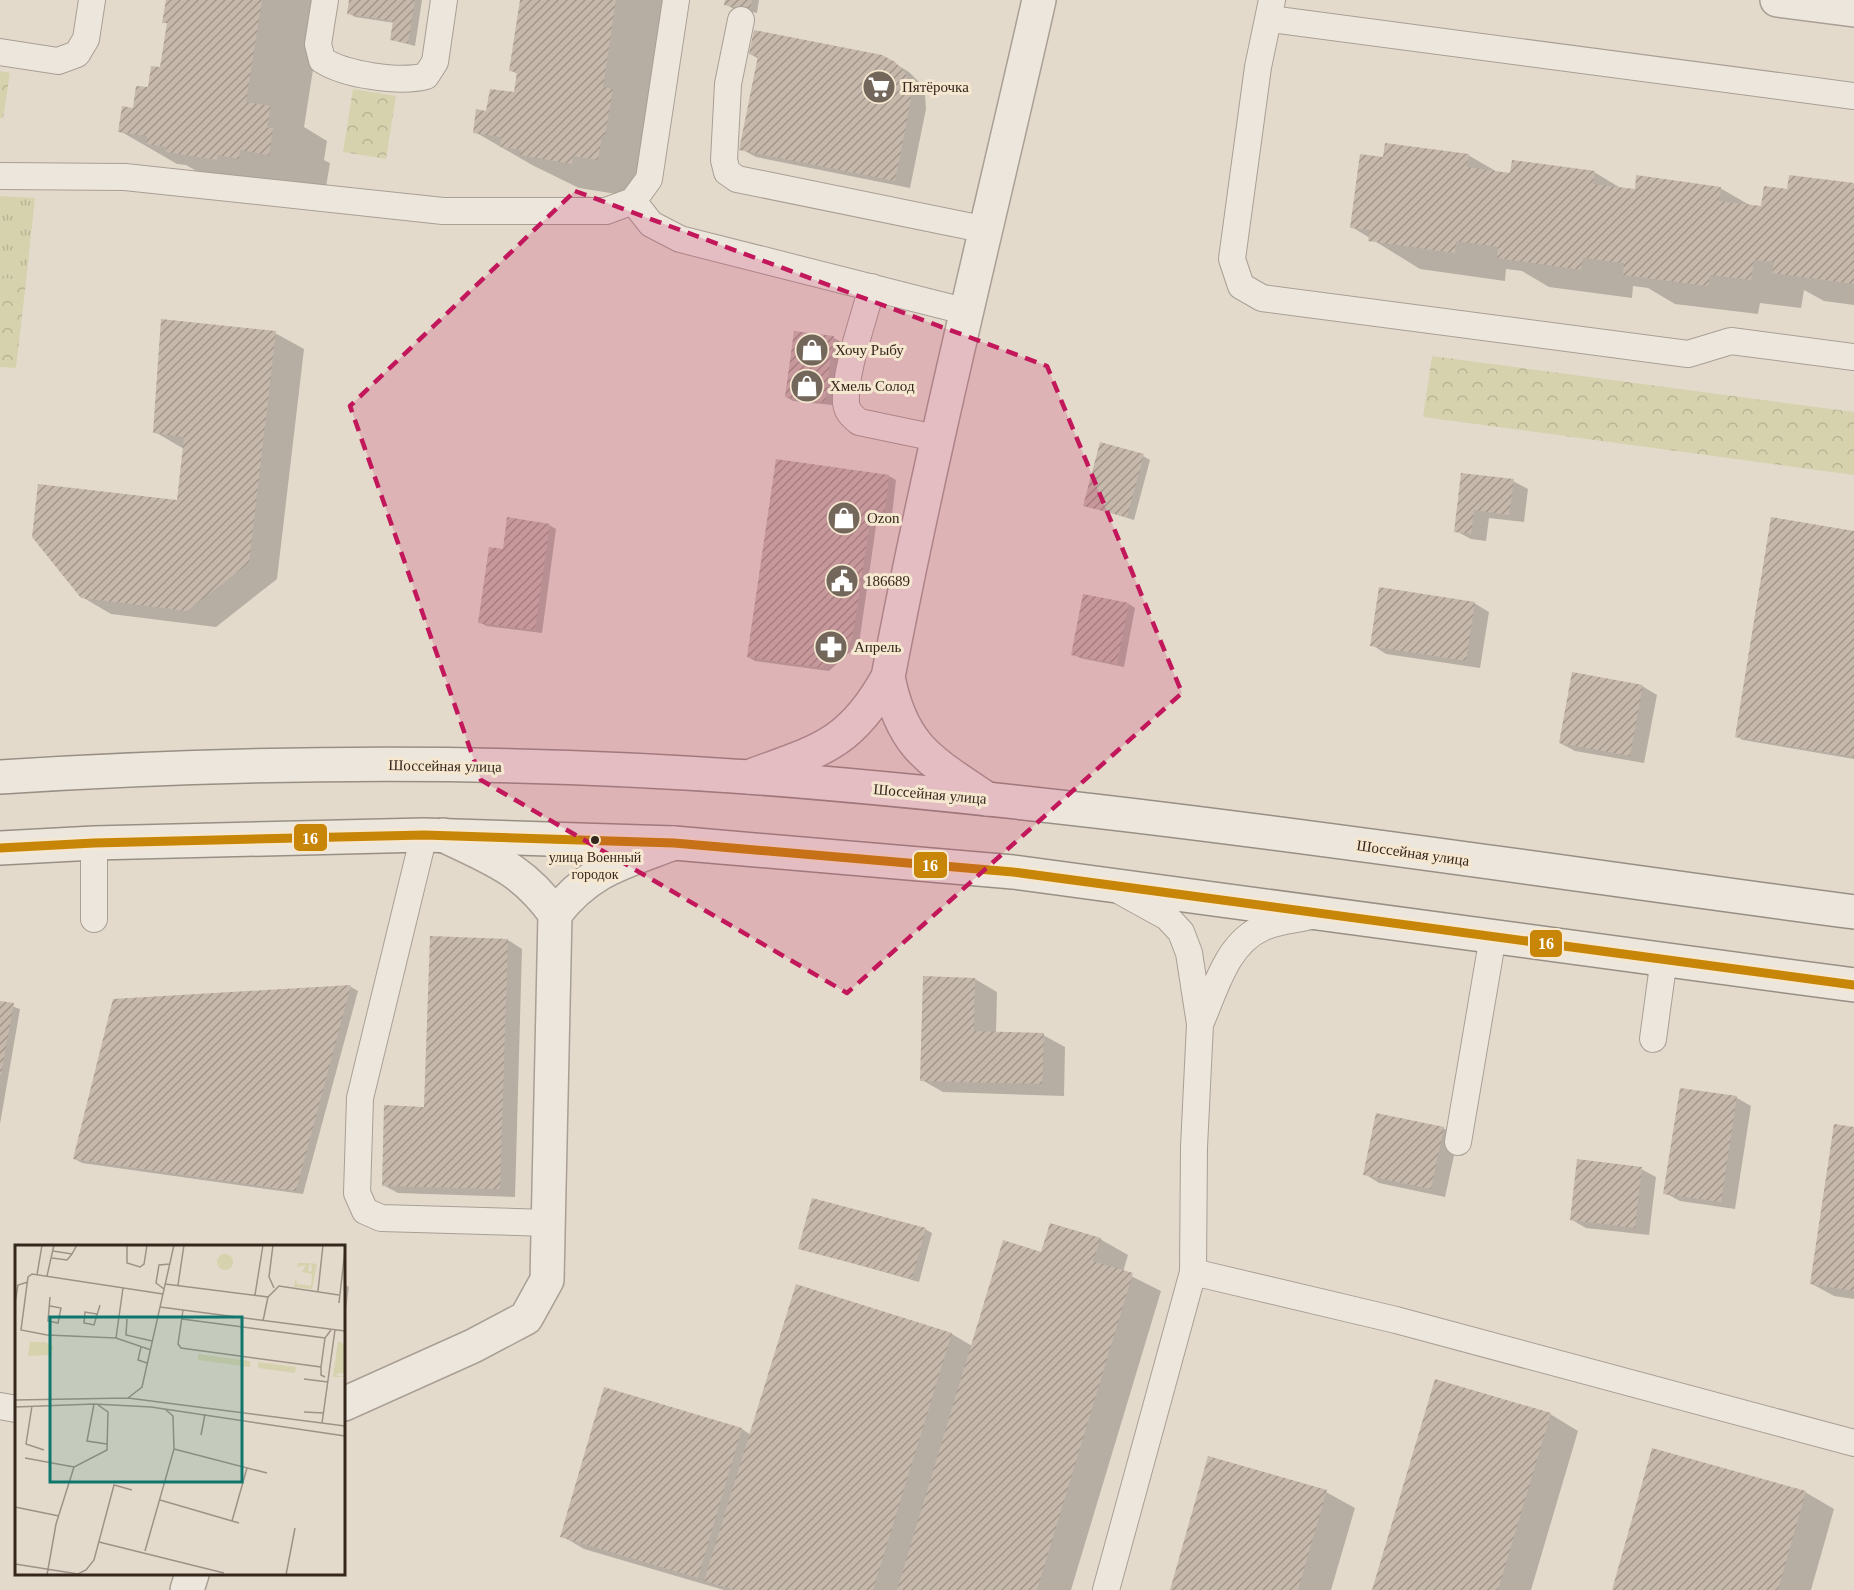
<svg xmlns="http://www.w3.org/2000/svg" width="1854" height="1590" viewBox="0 0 1854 1590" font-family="Georgia,serif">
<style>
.grass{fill:url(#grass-tufts)}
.forest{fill:url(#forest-crowns)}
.shadow{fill:#0003}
.building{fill:url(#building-hatch)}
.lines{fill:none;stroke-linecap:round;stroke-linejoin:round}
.lane-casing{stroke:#a99f94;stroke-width:28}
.street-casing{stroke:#a99f94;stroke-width:36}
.secondary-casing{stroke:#988f84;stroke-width:36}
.lane{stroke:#ece6dd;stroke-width:26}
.street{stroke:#ece6dd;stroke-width:33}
.secondary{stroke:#ece6dd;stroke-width:33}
.bus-1-casing{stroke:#f5e7d0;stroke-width:14}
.bus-1{stroke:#c78607;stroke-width:9}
.marked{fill:#c2185b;fill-opacity:0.2;stroke:#c2185b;stroke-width:4.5;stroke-dasharray:12 8;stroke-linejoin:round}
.bus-dot{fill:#36271d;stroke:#f5e7d0;stroke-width:2}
.labels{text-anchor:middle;stroke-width:6;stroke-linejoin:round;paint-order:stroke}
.bus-label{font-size:14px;fill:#36271d;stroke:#f5e7d0}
.poi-label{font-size:15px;fill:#36271d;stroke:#f5e7d0;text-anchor:start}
.street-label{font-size:15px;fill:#36271d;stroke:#f5e7d0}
.inset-road{fill:none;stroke:#9e9286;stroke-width:1.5}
.view{fill:#0f766e;fill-opacity:0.15;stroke:#0f766e;stroke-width:3}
.inset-edge{fill:none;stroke:#36271d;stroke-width:3}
.line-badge{stroke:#f5e7d0;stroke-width:2}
.badge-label{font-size:16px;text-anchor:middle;font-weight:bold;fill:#fff}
</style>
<defs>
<pattern id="grass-tufts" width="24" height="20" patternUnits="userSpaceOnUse" patternTransform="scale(1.5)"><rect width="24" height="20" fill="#d6d2ae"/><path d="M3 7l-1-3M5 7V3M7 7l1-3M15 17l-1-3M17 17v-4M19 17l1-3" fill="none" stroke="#b8b495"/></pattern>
<pattern id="forest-crowns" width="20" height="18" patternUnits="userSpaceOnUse" patternTransform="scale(1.5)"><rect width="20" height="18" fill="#d6d2ae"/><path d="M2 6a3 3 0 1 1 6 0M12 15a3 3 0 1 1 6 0" fill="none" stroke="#b8b495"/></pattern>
<pattern id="building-hatch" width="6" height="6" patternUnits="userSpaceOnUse" patternTransform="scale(1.5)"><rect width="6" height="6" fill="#c7b8ac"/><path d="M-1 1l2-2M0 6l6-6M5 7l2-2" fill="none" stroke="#a2968b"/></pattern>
</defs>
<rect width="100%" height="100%" fill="#e4dacc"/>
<path class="grass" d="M0 196 35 198 26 282 0 277Z"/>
<path class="forest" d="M0 71 10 73 3 118H0Z
M353 89 396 96 386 159 343 152Z
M0 277 26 282 16 368 0 367Z
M1432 356 1854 412V475L1423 417Z"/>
<path class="shadow" d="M167 0H324L304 127 327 141 324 160 330 163 326 187 297 182 296 191 205 176 186 165 177 164 120 131 161 69 168 24 164 22Z
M350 0H422L415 46 392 40 395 23 355 17 348 13Z
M521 0H678L655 192 630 188 629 196 579 188 532 165 475 132 487 112 515 94 518 74 510 70Z
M726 0H759L757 13 732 8 725 4Z
M750 54 894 63 909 72 919 82 925 94 926 109 910 188 756 157 741 149 759 59Z
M1468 155 1499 173 1594 172 1624 190 1720 188 1753 207 1762 208 1788 190 1854 185V305L1824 301 1804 290 1801 308 1760 303 1758 314 1675 304 1648 288 1633 286 1632 298 1549 287 1522 271 1506 269 1505 281 1420 269 1352 227 1384 158Z
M795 332 834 338 841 342 832 405 793 401 786 397Z
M275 333 304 349 277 579 216 627 111 614 82 597 178 501 184 449 155 432Z
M1143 456 1150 460 1134 520 1085 505Z
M1463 474 1513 481 1528 489 1524 522 1489 518 1486 541 1471 539 1456 531Z
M889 476 896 480 892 515 878 512 859 644 829 671 755 661 748 657Z
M549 525 556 529 542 633 486 626 480 622Z
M1854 532V759L1743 740 1736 736Z
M1474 603 1489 612 1480 668 1386 654 1372 645Z
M1129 604 1135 608 1124 667 1080 658 1073 654Z
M1642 686 1657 695 1644 763 1575 751 1560 743Z
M508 940 522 949 515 1197 398 1193 383 1185 426 1108Z
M975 979 997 992 996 1033 1043 1035 1065 1047 1064 1096 943 1092 922 1080Z
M351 987 358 991 303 1194 82 1163 75 1159 115 1000Z
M0 1002 20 1009 0 1124Z
M1737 1098 1751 1106 1735 1209 1680 1201 1665 1193Z
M1443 1128 1458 1137 1445 1197 1379 1183 1365 1174Z
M1854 1128V1299L1834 1296 1812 1284Z
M1641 1169 1656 1177 1649 1235 1586 1228 1572 1220Z
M925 1229 932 1233 919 1282 800 1248Z
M1100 1239 1128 1255 1123 1272 1161 1291 1071 1590H724L584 1549 562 1536 742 1429 751 1435 797 1286 952 1334 972 1346 1042 1254Z
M344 1284 349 1287 344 1324Z
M1550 1414 1578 1431 1531 1590H1374Z
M1326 1492 1355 1508 1331 1590H1171Z
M1805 1492 1834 1509 1811 1590H1614Z"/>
<path class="building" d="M166 0H262L246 102 271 106 267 128H273L269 155 240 150 239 159 218 155 217 160 166 152 167 147 146 144 147 136 118 132 122 106 133 108 136 86 148 87 151 66 160 67 167 23H162Z
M349 0H415L408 43 390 40 393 21 347 14Z
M520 0H616L603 87 613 89 605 136H602L598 160 573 156 572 164 520 155 521 150 500 147 501 137 473 133 476 109 486 111 490 89 514 92 517 72 509 71Z
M725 0H752L750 10 724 5Z
M754 30 882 55 895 62 905 72 910 85 911 100 895 181 739 150 758 56 749 54Z
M1385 143 1469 154 1467 167 1510 173 1512 160 1595 171 1593 184 1635 189 1636 175 1721 187 1719 201 1761 206 1764 186 1787 189 1789 175 1854 183V284L1772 273 1774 262 1754 260 1751 280 1710 275 1708 286 1623 275 1624 263 1583 258 1581 270 1497 258 1498 247 1456 241 1455 253 1368 241 1370 230 1350 228 1360 154 1383 157Z
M161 319 276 331 249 563 187 611 81 598 32 537 38 484 177 500 184 437 153 433Z
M794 331 834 336 825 402 785 397Z
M1100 442 1144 454 1127 517 1083 506Z
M776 459 889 475 885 512 872 509 852 640 821 668 747 657Z
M1461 473 1514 479 1509 515 1474 510 1471 534 1454 532Z
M507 517 550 524 535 630 478 623 489 547 503 549Z
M1771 517 1854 531V757L1735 737Z
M1379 587 1475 602 1466 661 1370 646Z
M1083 594 1129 603 1117 664 1071 655Z
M1572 672 1643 685 1630 756 1559 743Z
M430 936 508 939 500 1189 382 1186 384 1105 424 1107Z
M923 976 975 978 974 1031 1044 1033 1042 1084 920 1081Z
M351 985 296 1191 73 1159 113 999Z
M0 1001 14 1003 1 1075H0Z
M1680 1088 1737 1096 1721 1202 1663 1194Z
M1376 1113 1444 1127 1431 1189 1363 1175Z
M1834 1124 1854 1127V1291L1810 1284Z
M1577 1159 1642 1167 1635 1228 1570 1220Z
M812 1198 926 1228 912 1279 798 1249Z
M1050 1223 1101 1238 1093 1261 1133 1273 1037 1590H897L1003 1240 1041 1252Z
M796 1284 952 1333 873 1590H735L704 1581Z
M1435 1379 1551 1413 1498 1590H1372Z
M604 1387 742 1428 698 1578 560 1537Z
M1652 1448 1806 1491 1778 1590H1612Z
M1208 1456 1327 1490 1298 1590H1170Z"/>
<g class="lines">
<g class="lane-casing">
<path id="lane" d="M325 0 318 44 322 60C345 75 400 83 426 76L435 62 444 0
M1272 0 1258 67 1232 259 1241 286 1262 298 1688 354 1731 341 1854 357
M1270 19 1854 96
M741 20 728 84 724 160 727 172 737 179 987 230
M0 52 58 61 77 54 86 39 92 0
M0 176 125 177 443 211H606L633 201 649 179 676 0
M633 201 651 224 680 239 968 312
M872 287C864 318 844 373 846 403 847 412 852 416 859 422L936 438
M424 835 360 1098 357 1193 365 1211 381 1218 548 1223
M94 919V843
M1200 1024C1215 991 1226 944 1262 928 1276 921 1296 920 1311 916
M1653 1039 1664 958
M1458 1142 1493 936
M1193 1272 1396 1320 1854 1443
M0 1406 16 1409
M1106 1590 1193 1272 1194 1147 1200 1024 1189 953 1181 932 1167 917 1120 891"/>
</g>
<g class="street-casing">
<path id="street" d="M1777 0 1854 10
M888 677C902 748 931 761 987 799
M748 777C818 751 850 746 888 677 931 450 988 225 1039 0
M555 914C590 869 622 863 674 843
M344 1404 473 1346 526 1318 547 1280 555 914C522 868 492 859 443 835
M187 1590 192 1574"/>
</g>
<g class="secondary-casing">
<path id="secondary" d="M0 777C248 761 500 759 748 777 1118 805 1486 863 1854 912
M0 848 94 843 424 835 674 843 1013 872 1854 985"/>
</g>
<use href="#lane" class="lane"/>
<use href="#street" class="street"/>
<use href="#secondary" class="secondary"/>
<g class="bus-1-casing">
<path id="bus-1" d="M0 848 94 843 424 835 674 843 1013 872 1854 985"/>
</g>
<use href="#bus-1" class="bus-1"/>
</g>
<path class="marked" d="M575 191 1047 366 1182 693 847 993 481 780 350 406Z"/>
<defs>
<g id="supermarket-disc" transform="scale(1.725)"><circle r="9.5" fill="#73665a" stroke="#f5e7d0"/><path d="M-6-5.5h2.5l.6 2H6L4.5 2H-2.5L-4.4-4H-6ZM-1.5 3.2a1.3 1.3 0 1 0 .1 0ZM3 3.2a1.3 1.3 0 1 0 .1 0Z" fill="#fff"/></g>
<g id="shop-disc" transform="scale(1.725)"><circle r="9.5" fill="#73665a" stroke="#f5e7d0"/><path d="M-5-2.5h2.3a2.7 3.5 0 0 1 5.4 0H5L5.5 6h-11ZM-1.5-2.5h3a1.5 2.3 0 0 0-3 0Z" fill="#fff"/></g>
<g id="civic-disc" transform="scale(1.725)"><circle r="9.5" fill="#73665a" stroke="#f5e7d0"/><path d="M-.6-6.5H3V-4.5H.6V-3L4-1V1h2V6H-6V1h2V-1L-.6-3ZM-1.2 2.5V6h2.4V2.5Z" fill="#fff"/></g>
<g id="pharmacy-disc" transform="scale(1.725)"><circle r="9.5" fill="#73665a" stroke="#f5e7d0"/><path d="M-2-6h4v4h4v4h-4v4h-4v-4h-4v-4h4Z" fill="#fff"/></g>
</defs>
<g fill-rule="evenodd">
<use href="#supermarket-disc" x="879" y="87"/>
<use href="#shop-disc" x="812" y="350"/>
<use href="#shop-disc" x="807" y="386"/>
<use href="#shop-disc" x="844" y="518"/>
<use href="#civic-disc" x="842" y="581"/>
<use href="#pharmacy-disc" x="831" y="647"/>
</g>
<circle class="bus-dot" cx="595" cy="840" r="5"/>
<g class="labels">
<g class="bus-label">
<text x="595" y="862">улица Военный<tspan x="595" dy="17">городок</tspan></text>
</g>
<g class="poi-label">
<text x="902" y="92">Пятёрочка</text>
<text x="835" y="355">Хочу Рыбу</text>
<text x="830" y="391">Хмель Солод</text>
<text x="867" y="523">Ozon</text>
<text x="865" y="586">186689</text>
<text x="854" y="652">Апрель</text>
</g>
<g class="street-label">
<text transform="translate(445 766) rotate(1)" y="5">Шоссейная улица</text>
<text transform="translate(930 794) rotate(5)" y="5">Шоссейная улица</text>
<text transform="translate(1413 853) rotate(8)" y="5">Шоссейная улица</text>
</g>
</g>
<g transform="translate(15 1245)">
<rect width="330" height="330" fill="#e4dacc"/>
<path d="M283 18H295L293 26H297L296 18 302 19 297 44 279 42 281 32 282 39 296 41 297 29 287 27 291 20 282 22ZM323 96 330 100V129L327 128 320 130 330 132H318Z" fill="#d6d2ae"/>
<path d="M202 17a8 8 0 1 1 16 0a8 8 0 1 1-16 0ZM15 97H30L38 101 37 110 13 111ZM183 109 235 116V122L183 115ZM243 117 281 122 280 128 243 123Z" fill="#d6d2ae"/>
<path class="inset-road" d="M112 0V18L125 22 129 19 132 0M258 0 254 32 259 43M38 6 57 9 62 0M37 13 52 15 57 9M22 30 27 0M32 31 39 0M150 39 253 52 248 76M163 40 169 0M108 43 101 93 32 90 6 85 13 32 17 29 148 49M149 44 141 38 144 20 155 19M303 46 308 0M240 50 248 0M253 52 264 41 324 50M0 58 3 40 13 37M324 58 330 5M35 61 46 63 43 78 33 76 35 52M145 62 330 86M168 65 163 99 166 103 306 122M82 69 70 67 69 78 79 80 85 60M112 74 111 90 137 96M167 74 310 93M101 93 136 105M126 102 123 115 132 118M310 132 306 130V122L310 93 316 85M289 134 313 137M113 153 127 142 159 0M0 155 113 153 330 181M79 159 72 196 92 199M17 161 11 199 29 205M0 162 79 159 136 162 330 191M289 167 309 168M307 178 320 85M186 190 190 169M159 204 252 228M10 213 59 222M145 255 224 278M0 262 44 271M217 276 232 223M84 297 209 328M130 306 159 204 158 171 150 164M0 319 63 329 71 325 79 315 99 240 117 245M32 330 41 279 59 222 92 205 93 167 83 160M271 330 280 283"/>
<path class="view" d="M35 72H227V237H35Z"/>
<rect width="330" height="330" class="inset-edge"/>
</g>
<g class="line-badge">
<rect x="293" y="823" width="35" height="29" rx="6" fill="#c78607"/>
<rect x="913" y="851" width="35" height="28" rx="6" fill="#c78607"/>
<rect x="1529" y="929" width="34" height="29" rx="6" fill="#c78607"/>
</g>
<g class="badge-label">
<text x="310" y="844">16</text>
<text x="930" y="871">16</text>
<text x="1546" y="949">16</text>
</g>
</svg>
